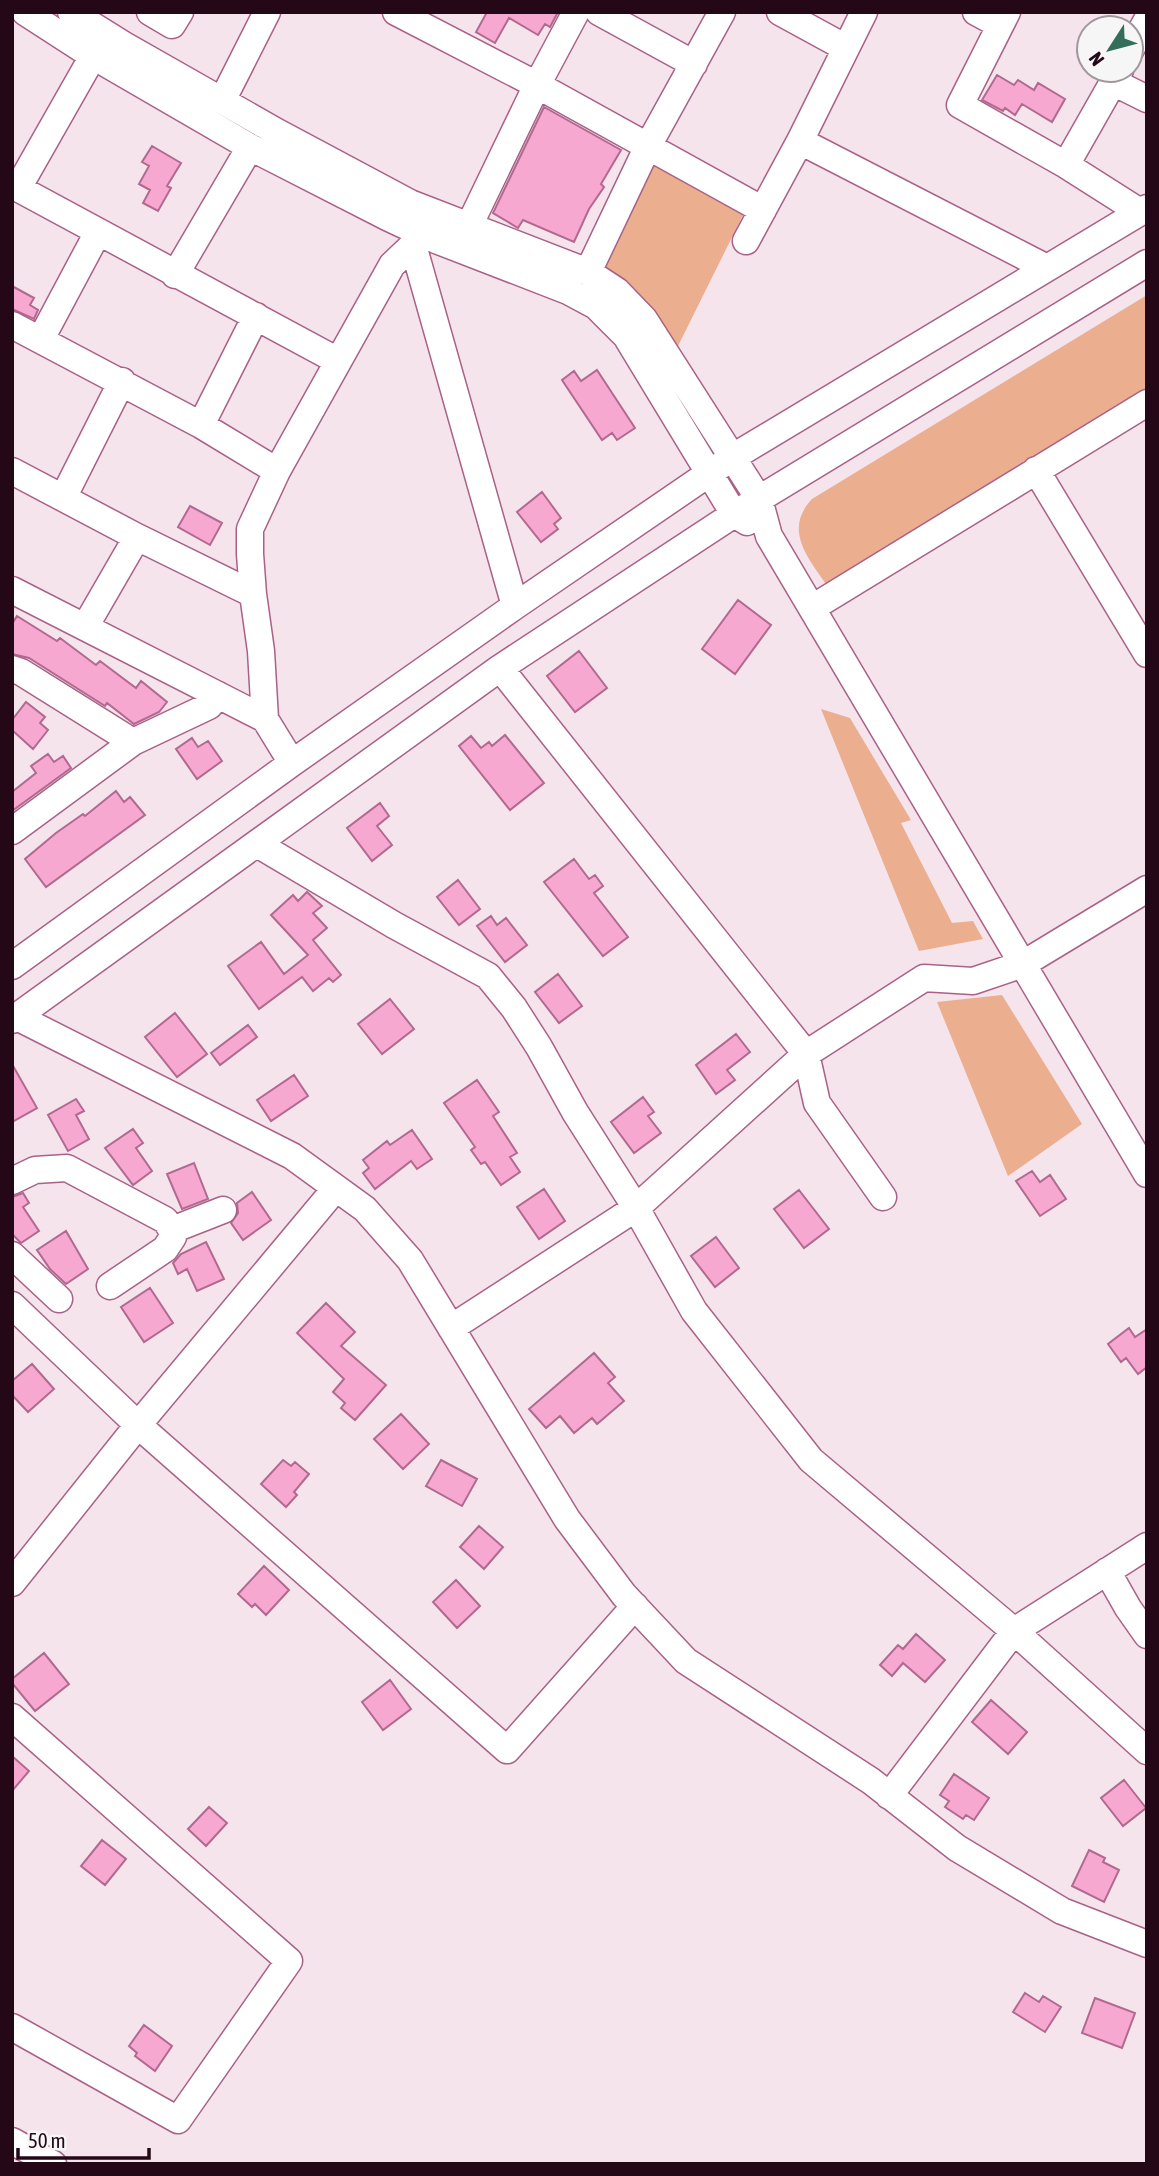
<svg xmlns="http://www.w3.org/2000/svg" width="1159" height="2176" viewBox="0 0 1159 2176" font-family="'Asap Condensed',sans-serif">
<style>
.green{fill:#ebae8f}
.building{fill:#f7a8d0;stroke:#b2698f;stroke-width:2}
.lines{fill:none;stroke-linecap:round;stroke-linejoin:round}
.minor-casing{stroke:#aa6187;stroke-width:29}
.minor{stroke:#fff;stroke-width:26}
</style>
<rect width="100%" height="100%" fill="#f5e4ec"/>
<path class="green" d="M651 161 744 213 676 350 620 278 596 260Z
M1147 295V391L828 587C808 558 783 530 812 499Z
M821 709 850 718 911 820 901 823 952 923 973 921 983 939 919 951Z
M1002 995 1082 1124 1008 1176 937 1002Z"/>
<path class="building" d="M487 12H558L550 27 545 24 538 35 509 18 495 43 476 32Z
M997 75 1014 85 1018 80 1034 90 1038 83 1065 99 1052 122 1022 104 1015 115 1005 108 1003 111 982 100Z
M544 107 621 150 601 184 604 187 589 209 574 242 523 220 518 228 493 213Z
M152 146 181 163 167 186 171 188 158 211 143 203 150 190 139 184 149 166 142 162Z
M12 286 34 298 30 305 38 310 34 319 12 309Z
M597 370 635 428 617 440 612 433 602 440 562 380 574 371 581 381Z
M542 492 561 518 554 524 558 529 541 542 517 512Z
M190 506 222 523 210 545 178 527Z
M738 600 771 625 735 674 702 649Z
M17 616 57 641 60 638 96 665 100 661 136 688 141 681 167 702 159 712 134 724 107 703 105 706 29 658 12 654V624Z
M579 651 607 688 575 712 547 676Z
M26 702 45 717 40 723 48 730 33 749 12 730V720Z
M505 735 544 783 510 810 459 746 471 736 481 748 489 742 492 746Z
M192 738 198 747 208 741 222 761 197 779 176 749Z
M48 754 54 762 63 756 71 768 12 811V792L36 773 31 766Z
M116 791 124 802 130 797 145 815 46 887 25 859 56 833 83 814 85 816Z
M380 803 389 816 377 826 392 845 372 861 347 828Z
M574 859 589 879 595 875 603 886 594 893 628 937 603 956 544 882Z
M458 880 480 909 459 925 437 897Z
M307 892 322 906 313 913 327 928 313 940 341 975 333 982 329 978 313 991 302 977 259 1009 228 966 261 942 284 974 308 955 271 915 293 895 298 901Z
M491 916 497 925 506 918 527 945 505 962 477 926Z
M558 974 582 1006 559 1023 535 992Z
M390 999 414 1029 382 1054 358 1024Z
M175 1013 207 1054 177 1077 145 1037Z
M248 1025 257 1037 220 1065 211 1053Z
M736 1034 750 1052 727 1070 735 1080 716 1094 696 1065Z
M12 1064 37 1108 12 1122Z
M294 1075 308 1096 271 1121 257 1100Z
M477 1080 499 1112 493 1116 517 1153 510 1157 520 1172 501 1185 485 1162 481 1164 471 1150 475 1147 444 1103Z
M643 1097 654 1112 648 1116 661 1133 634 1153 611 1122Z
M76 1099 84 1111 76 1115 89 1139 68 1151 48 1115Z
M133 1129 143 1143 136 1148 152 1171 133 1185 105 1148Z
M412 1130 432 1159 417 1169 411 1161 375 1189 363 1173 369 1168 363 1160 387 1141 390 1145Z
M194 1163 208 1199 182 1209 167 1174Z
M1032 1171 1040 1182 1050 1175 1066 1199 1040 1216 1016 1181Z
M544 1189 565 1221 539 1239 517 1207Z
M799 1190 829 1229 804 1248 774 1209Z
M252 1192 271 1220 243 1240 231 1223 238 1213 237 1203Z
M23 1193 29 1203 23 1207 39 1231 21 1243 12 1234V1197Z
M66 1231 88 1269 66 1284 50 1269 37 1250Z
M716 1237 739 1268 715 1287 691 1256Z
M206 1242 224 1279 197 1291 187 1269 178 1274 173 1263 181 1254Z
M150 1288 173 1323 144 1342 121 1307Z
M326 1303 355 1332 341 1346 386 1385 355 1420 341 1408 345 1403 333 1392 344 1379 297 1333Z
M1129 1328 1135 1337 1147 1329V1367L1138 1374 1126 1358 1121 1362 1108 1344Z
M594 1353 615 1377 608 1383 624 1401 597 1424 592 1418 574 1433 560 1416 546 1428 529 1409Z
M32 1364 54 1389 28 1412 12 1395V1381Z
M401 1414 429 1444 403 1469 374 1439Z
M283 1460 291 1466 295 1462 309 1474 294 1492 297 1495 286 1507 261 1484Z
M441 1460 477 1479 462 1506 426 1486Z
M479 1526 503 1547 484 1569 460 1547Z
M264 1566 289 1590 266 1615 255 1604 252 1607 238 1594Z
M456 1580 480 1606 457 1628 433 1602Z
M916 1634 945 1660 925 1682 903 1663 892 1676 880 1665 898 1645 903 1649Z
M44 1653 69 1684 35 1711 12 1683V1679Z
M390 1680 411 1709 383 1730 362 1702Z
M991 1700 1027 1732 1008 1754 972 1722Z
M12 1756 29 1771 12 1791Z
M954 1774 989 1798 974 1820 966 1815 963 1819 945 1807 949 1801 940 1795Z
M1124 1780 1146 1808 1123 1826 1101 1798Z
M209 1807 227 1823 206 1846 188 1829Z
M102 1840 126 1859 105 1885 81 1866Z
M1089 1850 1105 1858 1103 1862 1119 1870 1104 1902 1072 1886Z
M1025 1993 1039 2002 1043 1996 1061 2007 1045 2032 1013 2012Z
M1095 1998 1135 2013 1122 2048 1082 2033Z
M144 2025 172 2046 155 2071 135 2056 137 2053 129 2046Z"/>
<g class="lines">
<g class="minor-casing">
<path id="minor" d="M25 12 93 56 250 147 387 217 436 240 568 291 596 306 626 336 734 514 747 522
M71 12 124 45 277 132 410 203 588 272 617 291 644 319 759 499 769 536 1147 1174
M150 12 172 25 180 12
M396 12 537 85 763 210
M599 12 694 64
M780 12 846 48
M976 12 1000 25
M1007 12 960 105 1066 165 1140 212
M1131 49 1147 20
M1113 82 1147 99
M222 101 267 12
M800 141 1045 267
M1066 165 1120 70
M12 185 338 361
M18 188 93 56
M469 226 537 85 576 12
M746 241 800 141 864 12
M413 245 515 606
M588 272 648 146 722 12
M175 275 250 147
M12 325 201 425 277 471
M41 339 98 232
M201 425 256 316
M1036 470 1147 654
M12 471 137 537 253 594 250 554V529L277 471 392 265 413 245 417 231
M63 498 122 381
M12 590 265 719
M253 594 261 651 265 719 292 763
M812 608 1147 403
M85 627 137 537
M500 668 806 1054 817 1103 883 1197
M12 669 21 672 133 742
M12 831 133 742 209 706 218 695
M257 844 394 925 488 976 514 1008 539 1047 575 1112 636 1208 694 1311 811 1460 1014 1631 1147 1751
M12 966 292 763 515 606 733 457 1147 208
M17 1017 292 1156 365 1209 410 1260 567 1519 624 1595 686 1661 871 1781 957 1848 1062 1911 1147 1944
M12 1020 500 668 736 513 1147 263
M12 1181 35 1170 67 1168 165 1220 172 1230 173 1237 165 1249 110 1286
M172 1230 223 1210
M12 1255 59 1299
M12 1305 138 1425 507 1750 635 1606
M451 1328 636 1208 806 1054 924 978 973 981 1023 964 1147 889
M1107 1571 1128 1608 1147 1635
M12 1583 138 1425 336 1188
M12 1717 289 1961 178 2120 12 2027
M889 1796 1014 1631 1147 1546
M12 2141 53 2164"/>
</g>
<use href="#minor" class="minor"/>
</g>
<rect width="1159" height="2176" fill="none" stroke="#240817" stroke-width="28"/>
<g transform="translate(1110 49) rotate(234)"><circle r="33" fill="#f6f6f6" stroke="#a2979d" stroke-width="2"/>
<path d="M0-5L12 26L0 18L-12 26Z" fill="#326e59"/>
<text y="-10" font-size="19" font-weight="bold" text-anchor="middle" fill="#240817">N</text>
</g>
<path d="M18 2148v10h131v-10" fill="none" stroke="#240817" stroke-width="3.5"/>
<text x="28" y="2148" font-size="21" fill="#240817" stroke="#f6f6f6" stroke-width="5" paint-order="stroke">50 m</text>
</svg>
